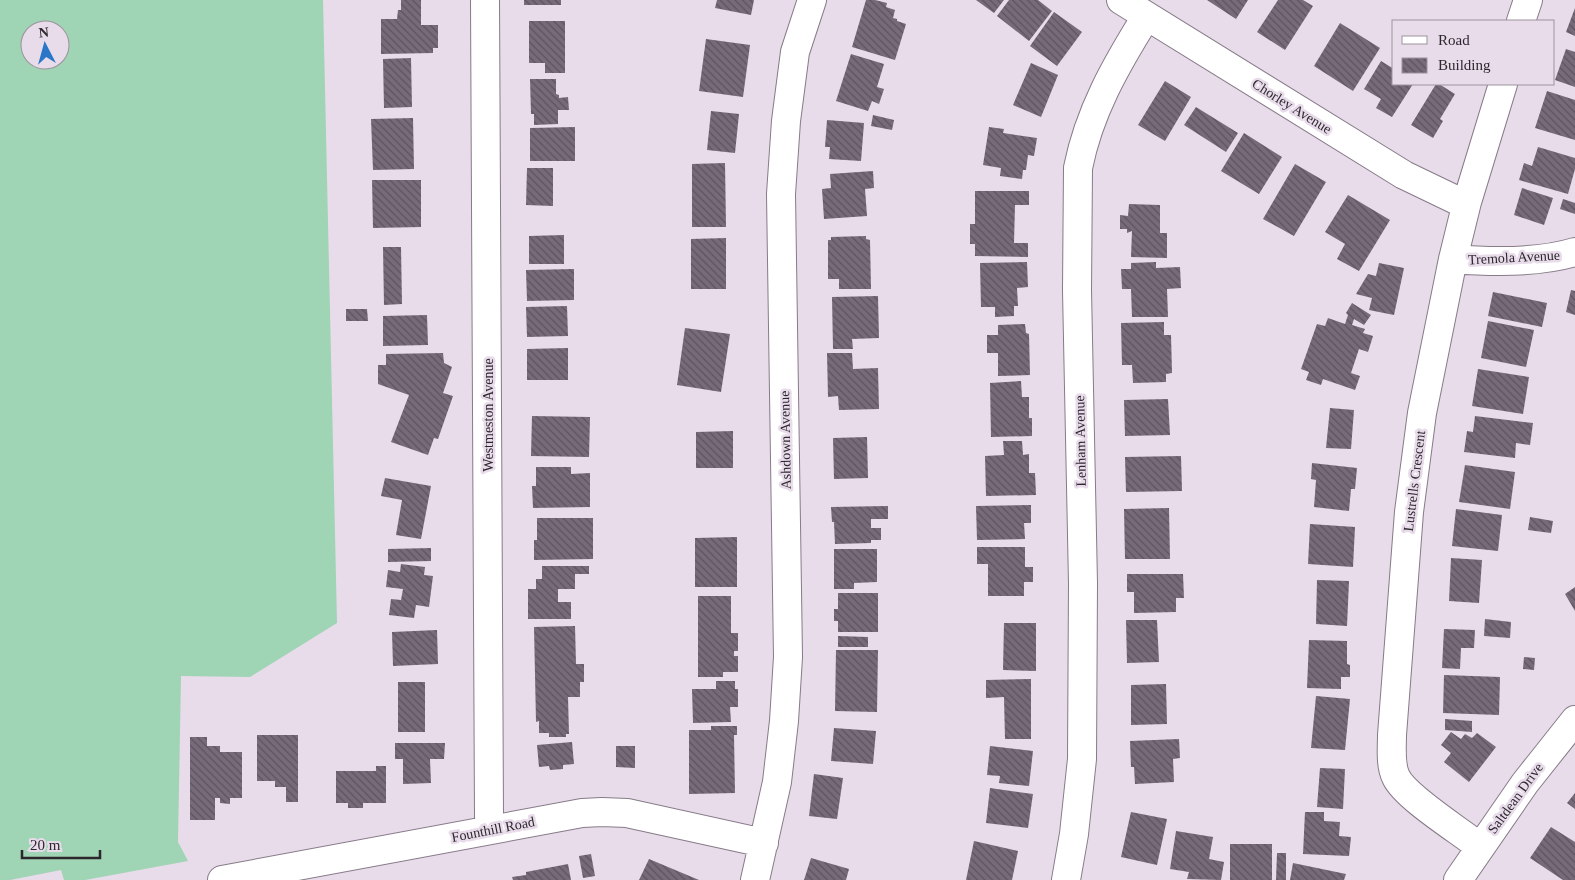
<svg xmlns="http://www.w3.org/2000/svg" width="1575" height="880" viewBox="0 0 1575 880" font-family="'Times New Roman',serif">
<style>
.grass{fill:#9fd4b5;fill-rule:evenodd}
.building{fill:url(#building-back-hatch)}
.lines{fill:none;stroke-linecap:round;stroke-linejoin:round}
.street-casing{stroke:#877b89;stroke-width:30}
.street{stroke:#fff;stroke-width:28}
.labels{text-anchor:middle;stroke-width:5;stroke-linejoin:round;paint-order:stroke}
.street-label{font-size:14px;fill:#2c272d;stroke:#e8dbea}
</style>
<defs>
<pattern id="building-back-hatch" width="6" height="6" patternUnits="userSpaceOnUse" patternTransform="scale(1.25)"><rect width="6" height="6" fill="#776b79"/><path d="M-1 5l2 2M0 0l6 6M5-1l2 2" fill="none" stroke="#5c535e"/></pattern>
</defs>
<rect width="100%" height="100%" fill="#e8dbea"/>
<path class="grass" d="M0 0H323L337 623 250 677 181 676 178 842 188 861 85 880H64L61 870 10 880H0ZM30 30H60V60H30Z"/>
<path class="building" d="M401 0H421V25H438V48H433V53L381 54V19H397L398 10H401Z
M524 0H561V5H524Z
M717 0H754L751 15 715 8Z
M866 0H875L887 3 886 7 895 10 893 18 897 19V21L906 24 895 60 852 47Z
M976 0H1004L994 13Z
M1009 0H1038L1052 11 1029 41 997 16Z
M1207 0H1248L1236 19Z
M1278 0H1303L1313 6 1285 50 1257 32Z
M1575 8V36L1566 32Z
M1054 12 1082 32 1057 66 1030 46Z
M529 21H565V73H545V63H529Z
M1340 23 1380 48 1353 91 1314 66Z
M706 39 750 45 743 97 699 91Z
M1566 49 1575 52V87L1555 80Z
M851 54 884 64 877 87 884 89 879 104 872 101 868 111 836 101Z
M411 58 412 107 384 108 383 59Z
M1381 61 1394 69V84H1413L1392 117 1376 108 1381 99 1364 89Z
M1031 63 1058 75 1041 117 1013 105Z
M530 79H556V94L559 95V98L568 97 569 110H558V124L534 125V114H531Z
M1165 81 1191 97 1165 141 1138 125Z
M1436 84H1439L1455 94 1440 119 1443 121 1433 138 1411 125Z
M1547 91 1575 100V140L1535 128Z
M1196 107 1238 133 1226 152 1184 125Z
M711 111 739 114 735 153 707 150Z
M873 115 894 120 892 130 871 126Z
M413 118 414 169 373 170 371 119Z
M827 120 864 123 861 161 829 159 830 147H825Z
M575 127V161H530V128Z
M989 127 1004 129 1003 133 1037 138 1034 156 1028 155 1026 170H1023L1022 179 1000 176 1001 168 983 165Z
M1244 133 1282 157 1259 194 1221 171Z
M1538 147 1575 158V169L1568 194 1519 180 1524 163 1532 166Z
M725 163 726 227H692V164Z
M1295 164 1326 182 1294 236 1263 219Z
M527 168H553V206L526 205Z
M873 171 874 188 865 189 867 216 824 219 822 189 831 188 830 174Z
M372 180H421V227L373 228Z
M1522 188 1553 198 1544 225 1514 215Z
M975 191H1029V205H1015L1014 243H1028V257L975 256V244H970V224H975Z
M1348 195 1390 220 1359 271 1337 259 1345 244 1325 232Z
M1563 199 1575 203V214L1560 209Z
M1129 204 1160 205V233H1167V258L1131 257 1132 231 1127 233V229H1120V215L1128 216Z
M564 235V264H529V236Z
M866 236V239L870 240 871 289H839V279H828V240H831V237Z
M726 238V289H691V239Z
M383 247H401L402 304 384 305Z
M1027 262 1028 287 1017 288 1018 306H1014V316L995 317V307H981L980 263Z
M1156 262V268L1180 267 1181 288 1167 289 1168 317H1132L1131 289H1122L1121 269H1131V263Z
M1379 263 1404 268 1394 315 1369 310 1372 298 1356 294 1368 274 1376 276Z
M574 269V300L527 301 526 270Z
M1571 290 1575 291V315L1566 312Z
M1493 292 1547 303 1542 327 1488 316Z
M878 296 879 338 852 339 853 349H833L832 297Z
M1352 303 1371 315 1364 325 1354 319 1352 325 1365 329 1363 333 1373 336 1368 352 1359 349 1351 373 1360 376 1355 390 1323 379 1321 385 1306 380 1309 372 1301 369 1317 324 1325 326 1328 318 1345 324 1348 315 1346 313Z
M567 306 568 336 527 337 526 307Z
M346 309H367L368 321H346Z
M427 315 428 345 383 346V316Z
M1488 321 1534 330 1526 367 1481 358Z
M1164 322V335H1171L1172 373 1166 374V382L1133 383 1132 365H1122L1121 323Z
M1025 324 1026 333 1029 334 1030 375 998 376V353H987V335H998V325Z
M685 328 730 334 721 392 677 385Z
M568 348V380H527V349Z
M443 353 444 363 452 367 443 393 453 396 438 439 434 438 428 455 391 442 409 395 378 384V365H386V354Z
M827 353H852L853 369 878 368 879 409 839 410 838 396 828 397Z
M1478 369 1529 377 1523 414 1472 406Z
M1021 381 1022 397H1029V418H1032V436L991 437 990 383Z
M1168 399 1170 435 1125 436 1124 400Z
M1330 408 1354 410 1351 449 1326 448Z
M532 416 590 417 589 457 531 456Z
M1475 416 1533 423 1530 445 1516 443 1515 458 1464 452 1467 431 1473 432Z
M733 431V468H696V432Z
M867 437 868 478 834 479 833 438Z
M1003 441H1022L1023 455 1029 454V473H1035L1036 495 986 496 985 456 1004 455Z
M1181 456 1182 491 1126 492 1125 457Z
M1312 463 1357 468 1355 489H1351L1349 511 1314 507 1316 480 1311 479Z
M1465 465 1515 472 1510 509 1459 502Z
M536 467H571V474L590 473V507L533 508 532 486H536Z
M385 478 431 486 421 539 396 535 402 500 381 496Z
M1031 505V523H1024L1025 539 977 540 976 506Z
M888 506V519H871V528H881V540H871V543L835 544 834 522H832L831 507Z
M1169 508 1170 559H1125L1124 509Z
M1456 509 1502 515 1498 551 1452 546Z
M1530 517 1553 521 1551 533 1528 530Z
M537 518H593V559L534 560V540H537Z
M1310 524 1355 527 1353 567 1308 564Z
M737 537V587H695V538Z
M977 547H1025V567H1033V582H1024V596H988V564H977Z
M431 548V561L388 562V549Z
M834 549H877V582L854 583V589H834Z
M1451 558 1482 560 1479 603 1449 601Z
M401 564 425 567 424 575 433 576 429 607 416 605 414 618 389 615 391 599 401 600 403 589 386 587 388 570 400 572Z
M542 566H589V574H575V589H558V602H571V619H528V589H536V579H542Z
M1127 574H1183L1184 598H1176V612L1134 613V592H1127Z
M1317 580 1349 581 1347 626 1316 624Z
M1575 587V611L1565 594Z
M838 593H878V632H838V621H834V609H838Z
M698 596H731V633H738V651H734V656H738V672H723V677H698Z
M1485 619 1511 622 1510 638 1484 636Z
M1126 620H1157L1159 662 1127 663Z
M1004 623H1036V671L1003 670Z
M575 626 576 664H584V682H580V697H568L569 734H566V737H549V733H539V721L536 722 534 627Z
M1444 629 1475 630 1474 648H1461L1460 669 1442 668Z
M437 630 438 664 393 666 392 632Z
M838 636 868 637V647H838Z
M1309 640 1347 641V664L1350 665V677H1341V689L1307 688Z
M836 650H878L877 712 835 711Z
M1524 657 1535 658 1534 670 1523 669Z
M1444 675 1500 677 1499 715 1443 713Z
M1031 679V739H1005L1004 697 986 698V680Z
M716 681H735V689H738V707H730L731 722 693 723 692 689H716Z
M398 682H425V732H398Z
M1166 684 1167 724 1131 725V685Z
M1316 696 1350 699 1345 750 1311 748Z
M1445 719 1472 721V732L1445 730Z
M711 726H737V735H734L735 793 689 794V730H711Z
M834 728 876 731 873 764 831 761Z
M1451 732 1461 739 1465 734 1472 738 1477 733 1496 747 1469 782 1444 762 1451 753 1441 745Z
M257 735H298V802H286V787H275V781H257Z
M190 737H207V746H220V752H242V798H230V804L220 803V798H215V820H190Z
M1179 739 1180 758 1173 759 1174 782 1135 784 1134 767H1131L1130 741Z
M572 742 574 764 563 765V769L550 770 549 766 539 767 537 745Z
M395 743H445L444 759H430L431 783 403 784V759H395Z
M616 746H635V768L616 767Z
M990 746 1033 751 1029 786 999 783 1000 776 987 775Z
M376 766H386V803H363V808H348V803H336V771H376Z
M1320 768 1345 769 1343 809 1317 807Z
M814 774 843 778 837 819 809 816Z
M990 788 1033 794 1028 828 986 823Z
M1575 793V809L1567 803Z
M1131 812 1167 819 1157 865 1121 857Z
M1305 812H1324V821L1340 822 1339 836 1351 837 1349 856 1303 854Z
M1551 827 1575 842V880H1563L1530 858Z
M1176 831 1213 837 1209 859 1224 862 1221 880 1187 879 1189 872 1170 869Z
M974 841 1018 851 1012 880H966Z
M1230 844H1272V880H1230Z
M1277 853H1286V880H1276Z
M591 854 595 876 583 878 579 856Z
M811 858 849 869 846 880H804Z
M649 859 699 880H639Z
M1293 863 1346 874 1344 880H1290Z
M568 864 571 880H513L512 877 526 875V872Z"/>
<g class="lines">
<g class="street-casing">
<path id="street" d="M485 0 489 817 491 829
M1121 0 1404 175 1456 200 1467 202
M1521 21 1528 0
M1453 259C1490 262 1539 263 1575 252
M1480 847C1460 831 1405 797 1396 777 1390 765 1392 748 1392 735L1409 512 1422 413 1453 259 1467 202 1503 84
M222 880 582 813 602 812 627 813 764 843
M755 880 777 782 784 721 788 657 781 194 786 121 795 52 812 0
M1066 880 1074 834 1082 759 1083 584 1077 290 1078 168C1089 112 1116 65 1146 17
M1458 880 1525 783 1575 720"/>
</g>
<use href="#street" class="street"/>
</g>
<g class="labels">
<g class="street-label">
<text transform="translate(1292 106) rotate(32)" y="5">Chorley Avenue</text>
<text transform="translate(1514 257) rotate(-3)" y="5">Tremola Avenue</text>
<text transform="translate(488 415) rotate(-90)" y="5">Westmeston Avenue</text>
<text transform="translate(785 440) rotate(-91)" y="5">Ashdown Avenue</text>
<text transform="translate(1080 441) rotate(-91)" y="5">Lenham Avenue</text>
<text transform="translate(1414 481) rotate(-83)" y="5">Lustrells Crescent</text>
<text transform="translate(1515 798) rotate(-54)" y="5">Saltdean Drive</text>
<text transform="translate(493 829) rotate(-11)" y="5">Founthill Road</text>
</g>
</g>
<rect x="1392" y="20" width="162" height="65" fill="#e8dbea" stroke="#9d939e"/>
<rect x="1402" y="36" width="25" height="8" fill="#ffffff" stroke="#9d939e"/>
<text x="1438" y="45" font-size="15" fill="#2c272d">Road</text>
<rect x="1402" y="58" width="25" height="15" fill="url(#building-back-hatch)" stroke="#9d939e"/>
<text x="1438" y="70" font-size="15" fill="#2c272d">Building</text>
<g transform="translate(45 45) rotate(354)"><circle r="24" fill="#e8dbea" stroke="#9d939e"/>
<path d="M0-4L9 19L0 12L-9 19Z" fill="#2a77c7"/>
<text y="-8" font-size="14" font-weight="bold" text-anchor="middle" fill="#2c272d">N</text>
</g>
<path d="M22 850v8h78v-8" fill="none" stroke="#2c272d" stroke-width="2.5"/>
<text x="30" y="850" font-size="15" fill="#2c272d" stroke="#e8dbea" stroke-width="4" paint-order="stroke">20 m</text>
</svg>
